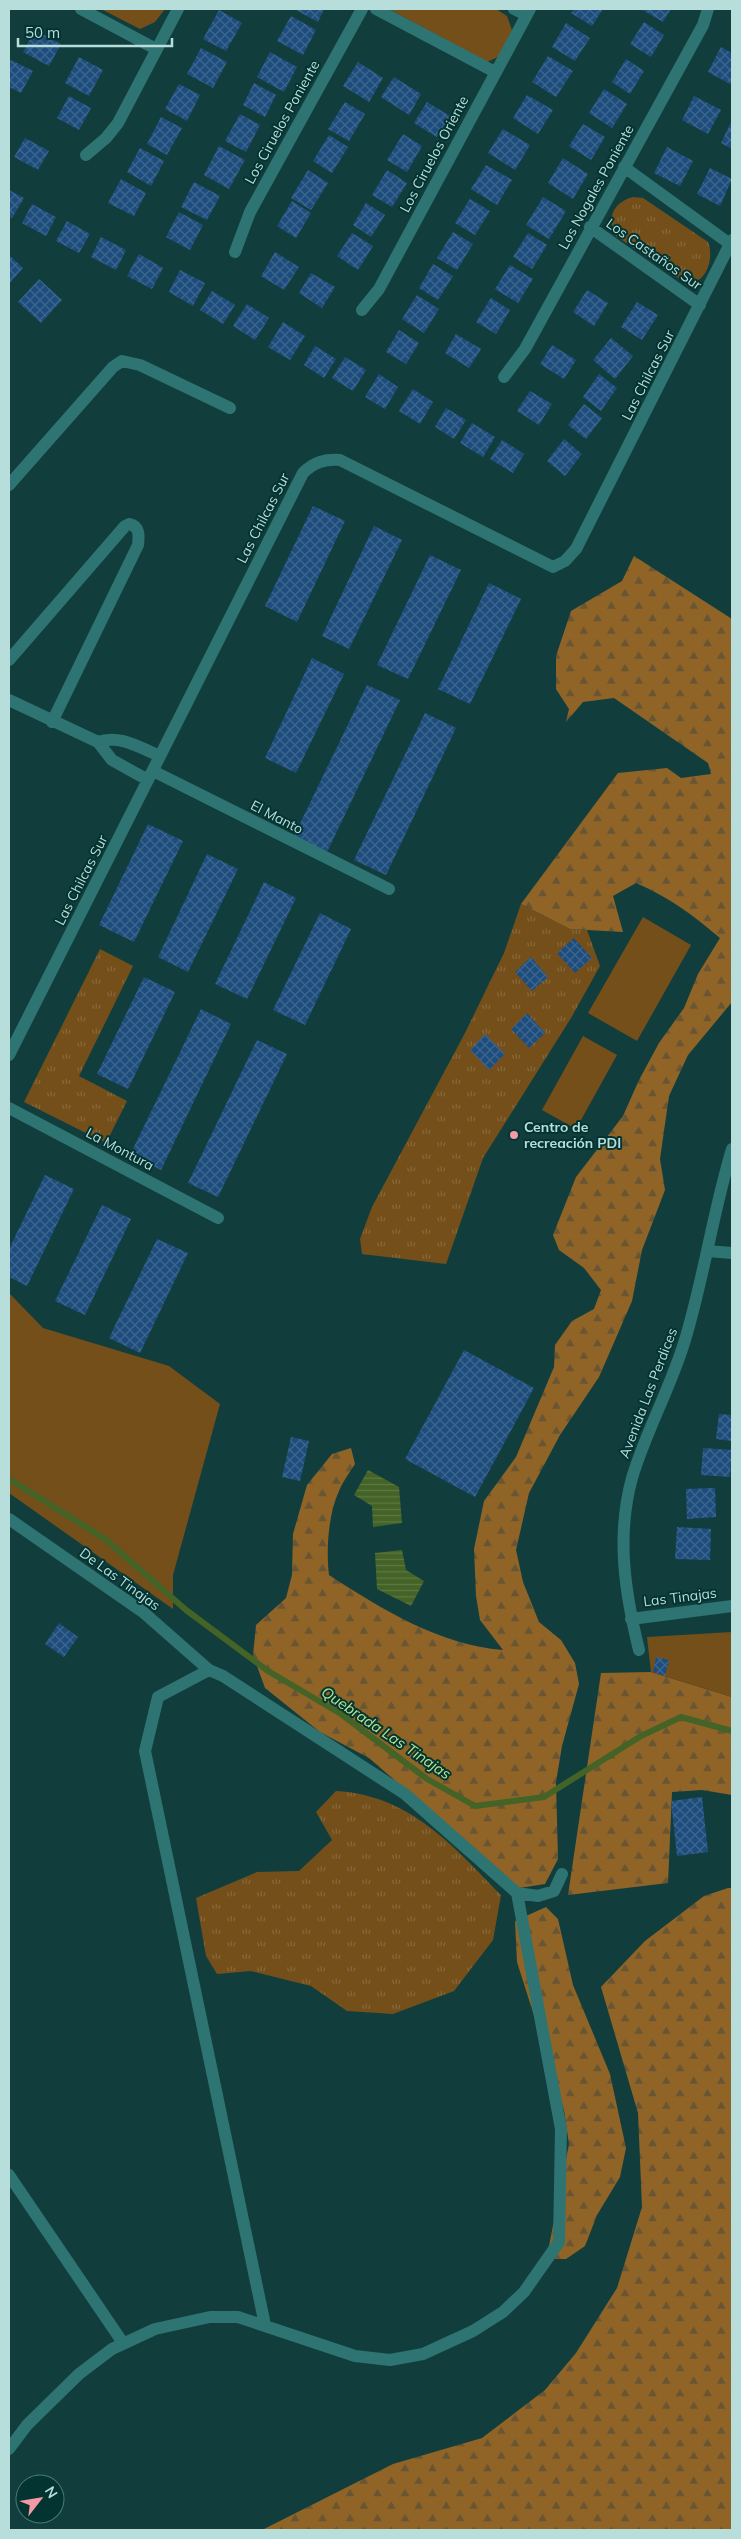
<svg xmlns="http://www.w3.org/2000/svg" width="741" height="2539" viewBox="0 0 741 2539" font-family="Mulish,sans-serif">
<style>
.grass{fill:url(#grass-tufts)}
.forest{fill:url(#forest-firs)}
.green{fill:#744f1a}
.water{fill:url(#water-rules)}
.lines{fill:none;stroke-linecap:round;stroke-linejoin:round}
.stream{stroke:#446326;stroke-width:6}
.building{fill:url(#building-cross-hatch)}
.minor{stroke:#2e7472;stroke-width:12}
.poi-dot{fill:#f49aa5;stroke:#043432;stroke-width:2}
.labels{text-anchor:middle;stroke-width:4;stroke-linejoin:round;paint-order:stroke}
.street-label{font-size:14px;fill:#b8dedb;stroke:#043432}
.poi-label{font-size:14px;font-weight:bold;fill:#b8dedb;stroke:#043432;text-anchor:start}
.water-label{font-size:15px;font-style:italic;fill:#b5e58d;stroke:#043432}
</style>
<defs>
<pattern id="grass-tufts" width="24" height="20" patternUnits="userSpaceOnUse" patternTransform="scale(1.25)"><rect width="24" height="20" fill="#744f1a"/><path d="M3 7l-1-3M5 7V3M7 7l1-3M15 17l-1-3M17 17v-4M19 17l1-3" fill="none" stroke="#86683b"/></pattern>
<pattern id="forest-firs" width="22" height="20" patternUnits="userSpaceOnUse" patternTransform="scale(1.25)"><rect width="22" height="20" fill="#906426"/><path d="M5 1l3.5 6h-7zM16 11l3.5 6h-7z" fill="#685533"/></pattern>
<pattern id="water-rules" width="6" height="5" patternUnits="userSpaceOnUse" patternTransform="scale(1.25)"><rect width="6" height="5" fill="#446326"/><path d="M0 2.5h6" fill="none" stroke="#5d7945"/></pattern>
<pattern id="building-cross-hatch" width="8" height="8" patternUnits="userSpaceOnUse" patternTransform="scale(1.25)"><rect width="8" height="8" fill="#1e4d7d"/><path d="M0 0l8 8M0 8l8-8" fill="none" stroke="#3d668f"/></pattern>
</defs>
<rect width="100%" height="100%" fill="#113e3d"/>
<path class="grass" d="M633 197 643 198 708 242C715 259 705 289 683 281L616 236C606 219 613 202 633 197Z
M521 904 570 929 587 930 600 966 571 1018 483 1158 446 1264 362 1254 360 1239 372 1207 465 1033 504 953Z
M100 949 133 966 79 1076 127 1101 106 1143 24 1102Z
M336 1791C410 1795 453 1846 501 1895L493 1940 454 1991 393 2014 347 2011 311 1986 251 1971 217 1974 206 1956 196 1898 257 1872 299 1871 332 1840 316 1812Z"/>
<path class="forest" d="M634 556 732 619V1002L688 1055 669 1096 660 1159 665 1190 642 1250 632 1301 599 1377 560 1435 529 1493 516 1550 523 1582 539 1622 561 1640 575 1663 579 1684 562 1746 556 1782 558 1859 545 1884 519 1888 369 1758 320 1732 265 1688 253 1655 256 1625 286 1598 292 1575 293 1534 307 1485 332 1454 351 1448 355 1464C350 1472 343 1481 339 1491 328 1515 326 1550 329 1575 381 1609 440 1645 503 1650L480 1620 476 1596 474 1549 484 1501 516 1457 554 1367 555 1345 572 1321 594 1309 601 1290 584 1268 559 1250 553 1235 576 1177 623 1116 639 1080 659 1043 684 1008 698 974 720 938C694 916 669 897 636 883L613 896 623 932 570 929 521 904 618 773 667 768 681 778 711 774 708 763 614 698 583 702 566 722 569 709 556 689V656L571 611 622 581Z
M651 1672 732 1697V1795L702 1790 672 1792 668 1883 568 1895 601 1673Z
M728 1888H732V2529L262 2530 393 2464 482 2438 545 2390 576 2353 617 2288 642 2207 638 2113 601 1987 645 1941 704 1896Z
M546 1907 558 1919 573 1985 610 2074 626 2148 620 2177 597 2215 585 2246 566 2259H552L549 2246 569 2144 564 2110 517 1962 515 1921Z"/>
<path class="green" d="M101 9H165L155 22 140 29Z
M389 9H496L507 16 512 30 500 56 487 62Z
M643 917 691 945 637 1041 588 1013Z
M583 1036 617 1055 576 1129 542 1110Z
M9 1293 43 1328 169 1366 220 1404 173 1575V1609L9 1493Z
M732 1632V1697L651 1672 647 1637Z"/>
<path class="water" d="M368 1470 399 1487 402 1523 373 1527 372 1506 354 1495Z
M402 1550 406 1570 424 1581 411 1606 377 1589 375 1553Z"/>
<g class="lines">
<path class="stream" d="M9 1479 105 1539 186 1610 268 1671 341 1714 427 1779 475 1806 544 1797 641 1736 681 1717 732 1731"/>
</g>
<path class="building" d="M294 9H324L318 22Z
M574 9H603L592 26 571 13Z
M641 9H671L663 22Z
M219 10 242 23 226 51 203 39Z
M291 16 316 30 303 55 277 41Z
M644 22 664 35 651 57 630 44Z
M566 23 590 38 575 61 552 47Z
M35 30 61 44 49 66 23 52Z
M721 47 732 53V85L708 72Z
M201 48 227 62 213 88 187 74Z
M270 52 297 67 284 92 257 77Z
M548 56 573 71 556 97 532 82Z
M79 57 103 70 89 96 65 83Z
M626 59 644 71 630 94 612 82Z
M11 60 33 71 21 93 9 87V64Z
M358 62 383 78 369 102 343 86Z
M394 77 421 94 409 115 381 97Z
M254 83 276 95 265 117 243 105Z
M179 84 200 95 187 121 165 109Z
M604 89 627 104 612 128 589 113Z
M527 95 553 110 538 134 513 118Z
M69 96 91 108 79 130 57 118Z
M694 96 721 110 708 134 682 120Z
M345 102 365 114 349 141 328 129Z
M427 102 450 116 437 137 414 123Z
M240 114 260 125 246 152 225 141Z
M161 117 182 128 167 155 147 144Z
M732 120V149L721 143Z
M583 124 605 137 591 160 569 146Z
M503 129 530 145 515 170 488 153Z
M403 134 422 146 407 172 387 160Z
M329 135 348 147 332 173 313 161Z
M25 138 49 151 38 170 14 157Z
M219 146 245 160 229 189 204 175Z
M667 147 693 161 680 186 654 173Z
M140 148 164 161 151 186 127 172Z
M563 158 588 174 573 199 548 183Z
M486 165 512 180 497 205 471 189Z
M710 168 732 179 720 206 697 194Z
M308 170 328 183 311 210 291 198Z
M387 170 407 183 392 207 372 195Z
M121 179 146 193 134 216 108 203Z
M194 182 220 196 207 220 181 207Z
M9 190 24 198 12 218 9 217Z
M543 197 566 211 549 239 526 225Z
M470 199 490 211 475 235 455 223Z
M292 201 311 213 296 238 277 226Z
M366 203 385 215 371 237 353 225Z
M32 204 56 217 46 236 22 223Z
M179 212 203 225 190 250 166 237Z
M67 221 90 234 79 253 56 241Z
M453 232 473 244 457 270 437 258Z
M352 233 373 246 358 270 337 256Z
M528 233 547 245 532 269 513 257Z
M101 237 126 250 116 270 91 257Z
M275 252 299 267 284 290 261 276Z
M139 254 163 268 152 289 127 276Z
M9 255 23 268 9 284Z
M433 264 453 276 438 300 419 288Z
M510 265 533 279 518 303 495 289Z
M180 270 205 283 193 306 169 292Z
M311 273 335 287 322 308 299 293Z
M39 279 62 300 41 323 18 302Z
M587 290 608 303 594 326 573 312Z
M212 291 235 305 223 324 200 310Z
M417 295 439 309 424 333 402 319Z
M491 298 510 310 496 334 476 322Z
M637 302 658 315 642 340 621 327Z
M247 304 269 318 255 340 233 326Z
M283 322 305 336 290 360 268 347Z
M399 330 419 343 406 364 386 352Z
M456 334 481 349 469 368 445 353Z
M611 338 633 356 615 379 593 360Z
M552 345 576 360 564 379 540 364Z
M315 346 336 359 324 378 304 365Z
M345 357 366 370 353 391 332 378Z
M379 374 398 387 385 409 365 397Z
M599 374 617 388 601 411 583 397Z
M413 389 433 402 420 424 399 411Z
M530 391 552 404 539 425 517 411Z
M584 404 602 418 586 439 568 425Z
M446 408 466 420 454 439 435 427Z
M472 423 495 437 483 457 460 443Z
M564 439 582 454 565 476 547 461Z
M502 440 524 454 513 473 490 459Z
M313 506 345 521 297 622 265 606Z
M374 526 402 540 349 649 322 636Z
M430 555 461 570 408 679 377 665Z
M489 583 521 599 470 704 438 689Z
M312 658 344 674 296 773 265 758Z
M367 685 400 700 327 852 294 836Z
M425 713 456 728 386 875 354 860Z
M148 824 183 841 134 942 99 925Z
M207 854 238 869 188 972 158 957Z
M264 882 296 898 247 999 215 984Z
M320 913 351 929 305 1025 273 1010Z
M574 938 592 958 575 973 557 953Z
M531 957 548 977 532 991 515 972Z
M144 977 175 992 128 1089 97 1074Z
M201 1009 231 1024 161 1170 130 1155Z
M527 1013 545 1033 529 1048 511 1029Z
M485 1034 505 1054 489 1070 470 1050Z
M257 1040 287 1054 218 1197 188 1183Z
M45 1175 74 1189 27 1286 9 1277V1249Z
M102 1205 131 1219 85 1315 55 1301Z
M157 1239 188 1253 140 1353 109 1338Z
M464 1350 534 1388 475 1497 405 1459Z
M719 1414 732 1415V1441L716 1439Z
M291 1437 309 1441 300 1481 282 1477Z
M703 1448 732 1450 730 1477 701 1475Z
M715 1488 716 1517 687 1519 686 1489Z
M677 1527 711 1529 710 1560 675 1559Z
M59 1623 78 1637 64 1657 45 1644Z
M656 1657 669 1660 665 1676 653 1672Z
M702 1797 708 1852 677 1856 671 1801Z"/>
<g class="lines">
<path class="minor" d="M81 9 156 49
M376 9 495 72
M514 9 526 15
M86 155 106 138 118 123 178 9
M624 167 730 244
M590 227 700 305
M235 252 250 212 362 9
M362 310 379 289 530 9
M504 377 525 349 703 25 708 9
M9 485 113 367 122 361 140 365 230 408
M9 660 125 526 129 524C140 526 139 536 138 545L52 722
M9 700 98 742
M153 771 389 889
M148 780 112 760 98 742C120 734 140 748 160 756
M9 1055 303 473C314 462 325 459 340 460L553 567 565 561 576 549 732 240
M9 1108 218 1218
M707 1251 732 1253
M9 1519 143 1612 209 1670
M631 1619 732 1606
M639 1650C625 1593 616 1536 632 1478 646 1431 671 1387 685 1340 704 1277 713 1212 732 1149
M9 2175 123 2343
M265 2325 145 1751 158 1697 209 1670 223 1676 405 1794 517 1893 538 1896 554 1891 562 1874
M9 2449 27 2425 79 2374 112 2349 155 2329 210 2317H238L355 2356 390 2360 423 2354 473 2331 503 2312 524 2292 559 2242 561 2129 517 1893"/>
</g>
<circle class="poi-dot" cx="514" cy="1135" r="5"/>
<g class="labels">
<g class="street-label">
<text transform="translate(282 122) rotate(-61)" y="5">Los Ciruelos Poniente</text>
<text transform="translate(434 154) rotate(-62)" y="5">Los Ciruelos Oriente</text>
<text transform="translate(596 187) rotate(-61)" y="5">Los Nogales Poniente</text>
<text transform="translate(654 254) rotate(35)" y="5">Los Castaños Sur</text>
<text transform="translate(648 375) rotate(-63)" y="5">Las Chilcas Sur</text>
<text transform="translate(263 518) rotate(-63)" y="5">Las Chilcas Sur</text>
<text transform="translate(277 817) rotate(27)" y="5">El Manto</text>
<text transform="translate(81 880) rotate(-63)" y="5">Las Chilcas Sur</text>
<text transform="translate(120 1149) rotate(28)" y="5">La Montura</text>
<text transform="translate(648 1393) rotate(-69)" y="5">Avenida Las Perdices</text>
<text transform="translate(120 1579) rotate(36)" y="5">De Las Tinajas</text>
<text transform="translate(680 1597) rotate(-7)" y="5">Las Tinajas</text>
</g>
<g class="poi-label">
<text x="524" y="1132">Centro de<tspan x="524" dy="16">recreación PDI</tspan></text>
</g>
<g class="water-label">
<text transform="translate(386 1733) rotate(34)" y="5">Quebrada Las Tinajas</text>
</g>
</g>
<rect width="741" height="2539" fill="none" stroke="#b8dedb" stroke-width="20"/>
<g transform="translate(40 2499) rotate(59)"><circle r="24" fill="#043432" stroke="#4c7876"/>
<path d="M0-4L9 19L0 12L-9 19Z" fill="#f49aa5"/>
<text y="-8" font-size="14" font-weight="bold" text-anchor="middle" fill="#b8dedb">N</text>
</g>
<path d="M18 38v8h154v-8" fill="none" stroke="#b8dedb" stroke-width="2.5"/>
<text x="25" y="38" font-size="15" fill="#b8dedb" stroke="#043432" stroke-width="4" paint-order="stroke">50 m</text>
</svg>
